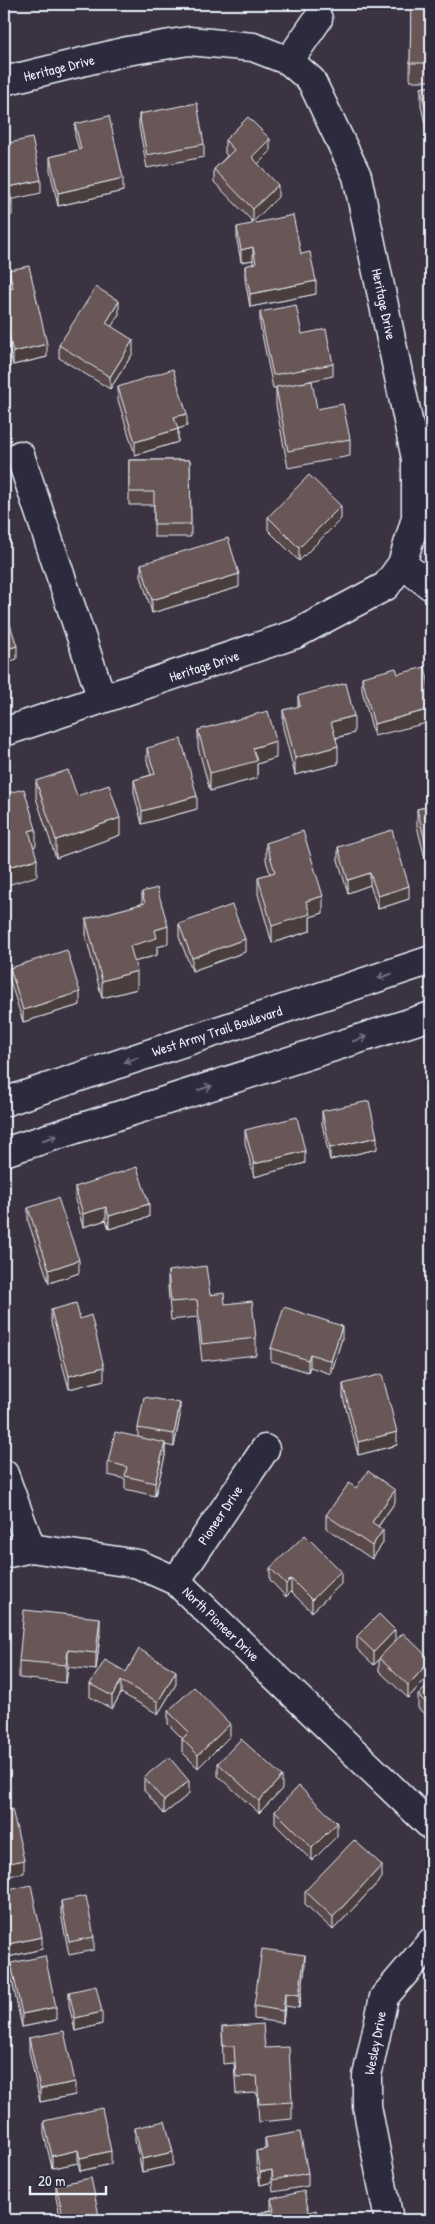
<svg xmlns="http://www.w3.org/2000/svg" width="435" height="2224" viewBox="0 0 435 2224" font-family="'Patrick Hand',sans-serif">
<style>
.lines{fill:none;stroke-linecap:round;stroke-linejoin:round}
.minor-casing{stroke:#e8f1f8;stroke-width:31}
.major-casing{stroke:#e8f1f8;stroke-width:31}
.minor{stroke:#2f2a3d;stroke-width:28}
.major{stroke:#2f2a3d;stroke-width:28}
.wall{fill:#5a4a4b;stroke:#e8f1f8}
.shaded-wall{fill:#4a3c3d;stroke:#e8f1f8}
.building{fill:#695657;stroke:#e8f1f8}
.oneway{stroke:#70707e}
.labels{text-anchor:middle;stroke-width:5;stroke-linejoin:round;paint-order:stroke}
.street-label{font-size:14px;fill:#e8f1f8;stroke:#2f2a3d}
</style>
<rect width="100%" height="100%" fill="#3b3342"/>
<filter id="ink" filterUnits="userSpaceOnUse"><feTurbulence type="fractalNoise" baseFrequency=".02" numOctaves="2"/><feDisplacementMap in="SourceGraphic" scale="10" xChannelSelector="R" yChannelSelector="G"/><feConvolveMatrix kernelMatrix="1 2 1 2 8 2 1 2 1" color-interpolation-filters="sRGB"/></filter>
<g filter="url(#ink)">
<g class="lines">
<g class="minor-casing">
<path id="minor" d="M289 61 318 19
M4 81 127 51 189 41 253 47 289 61 311 80 357 176 416 459V518L402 564 386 586 296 634 4 732
M20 455 102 699
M402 564 431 586
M4 1474 31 1548 138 1564 176 1581 431 1826
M4 1554 31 1548
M176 1581 265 1449
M389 2220 367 2106V2076L384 1997 431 1942"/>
</g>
<g class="major-casing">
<path id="major" d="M4 1102 431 960
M4 1152 431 1016"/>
</g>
<use href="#minor" class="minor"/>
<use href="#major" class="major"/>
</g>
<path class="wall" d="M411 4H431V81H410Z
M431 86V151L421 106V88Z
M139 114 204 144V157L147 168 139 127Z
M75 124 123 191 58 206 50 170V157L79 150 75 136Z
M225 140 270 152 258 164 278 197 253 222 214 182V169L227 156 225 153Z
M237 227 301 254 316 294 250 307 245 279V266L253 264V260L241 262 237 240Z
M9 270 47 357 13 365 7 340 4 341 10 289 9 283Z
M260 312 302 334 333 364V376L296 384 317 409 350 439V456L288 468 276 405V388H273L260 325Z
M119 314 111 326 133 353 110 389 59 358V345Z
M118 387 187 426 178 429V442L135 455 118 400Z
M129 460H190L191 537H154V505H129Z
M268 517 341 519 299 561 268 530Z
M141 564 239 587 152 613 141 576Z
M398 674 374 736 362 690V677Z
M298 696 354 733 336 738 338 764 295 775 283 728V710L298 707Z
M198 730 276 758 257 764V778L210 791 198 747Z
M147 748 197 809 142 824 134 793V780L151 775 147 761Z
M36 781 120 835 56 858 36 798Z
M431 806V883L417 826V809Z
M266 843 323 913 310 917V931L272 943 258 894V877L270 874 266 860Z
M338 847 409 899 378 909 370 885 348 893 338 860Z
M142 892 168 944 157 947V955L134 962 137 989 102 998 86 937V919L142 904Z
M179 924 245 952 192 971 179 937Z
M10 968 80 1005 23 1022 10 981Z
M322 1111 377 1149 330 1160 322 1124Z
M245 1130 305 1163 254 1177 245 1143Z
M75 1187 149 1217 109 1229 106 1220 83 1227 75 1200Z
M28 1208 79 1273 49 1283 28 1221Z
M168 1271 225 1304 256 1338V1355L202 1361 197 1317 171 1320 168 1288Z
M51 1310 80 1319 104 1380 69 1389 51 1322Z
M342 1338 331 1374 310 1367 308 1372 271 1361V1348Z
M343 1384 397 1445 358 1455 343 1397Z
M180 1416 174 1447 165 1445V1456L155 1496 125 1489V1479L108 1475V1462L138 1437V1428Z
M356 1488 395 1502 378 1527 383 1543 372 1559 326 1528V1515Z
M270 1568 341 1584 312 1612 291 1592 286 1597 270 1580Z
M100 1635 96 1670 68 1667 66 1683 19 1678V1661Z
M357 1636 431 1660V1673L408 1698 379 1671V1659L374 1665 357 1649Z
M126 1672 176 1684 158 1714 121 1693 112 1709 90 1697V1684Z
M431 1682V1721L418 1708V1695Z
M168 1711 230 1736 198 1768 182 1752V1738L168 1724Z
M218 1763 282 1789 259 1813 218 1776Z
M144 1777 189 1794 164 1814 144 1790Z
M275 1811 337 1836 312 1861 275 1824Z
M382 1878 333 1930 305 1904V1891Z
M4 1891 42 1949 8 1957 4 1937Z
M61 1901 94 1937V1950L69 1955 61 1914Z
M11 1963 56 2020 22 2027 11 1976Z
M305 1968 299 2008 285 2006 283 2023 254 2019V2006Z
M69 1992 102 2024 75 2031 69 2005Z
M222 2027 265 2048 292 2102V2119L259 2122 257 2093 236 2094 234 2063 223 2064Z
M29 2038 75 2095 40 2102 29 2051Z
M44 2121 111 2164 80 2171 78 2163 52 2168 44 2134Z
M135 2128 173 2165 142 2172 135 2141Z
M265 2138 308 2173V2186L273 2192 272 2182 260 2185 256 2164V2151L265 2149Z
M56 2185 100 2220H61L56 2198Z
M271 2199 309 2212 319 2220H258V2213L271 2210Z"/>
<path class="shaded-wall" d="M4 4H7V9L4 10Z
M23 4H32L23 6Z
M270 139V152L252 170V157Z
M123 178V191L58 206V193Z
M41 180V193L9 200V187Z
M278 185V197L253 222V209Z
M12 202V215L4 217V204Z
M253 247V260L241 262V250Z
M316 281V294L250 307V294Z
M119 301V314L106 336V323Z
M7 327V340L4 341V328Z
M133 340V353L110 389V377Z
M47 344V357L13 365V352Z
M187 414V426L174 430V417Z
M178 429V442L135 455V442Z
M341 506V519L299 561V548Z
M239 574V587L152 613V600Z
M17 646V659L4 663V650Z
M431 709V722L374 736V724Z
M354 716V733L331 739V722Z
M276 741V758L257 764V778L210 791V773L253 748Z
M338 746V764L295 775V758Z
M197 796V809L142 824V811Z
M120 818V835L56 858V840Z
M36 829V846L29 848V831Z
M37 859V876L4 886V868Z
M370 873V885L348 893V880Z
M409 886V899L378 909V896Z
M323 896V913L310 917V931L272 943V926L306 901Z
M168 926V944L157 947V955L130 963V946L155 930Z
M245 939V952L192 971V958Z
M137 971V989L102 998V981Z
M80 992V1005L23 1022V1010Z
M377 1137V1149L330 1160V1148Z
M305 1151V1163L254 1177V1164Z
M149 1204V1217L109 1229V1216Z
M106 1207V1220L83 1227V1214Z
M79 1260V1273L49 1283V1270Z
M342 1326V1338L331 1374V1361Z
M310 1354V1367L308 1372V1360Z
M104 1367V1380L69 1389V1376Z
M180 1403V1416L174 1447V1434Z
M397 1432V1445L358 1455V1442Z
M165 1443V1456L155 1496V1483Z
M395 1490V1502L372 1535V1522Z
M383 1530V1543L372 1559V1546Z
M341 1571V1584L312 1612V1600Z
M291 1579V1592L286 1597V1584Z
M100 1618V1635L96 1670V1653Z
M395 1630V1642L374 1665V1652Z
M68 1650V1667L66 1683V1665Z
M431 1660V1673L408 1698V1685Z
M176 1671V1684L158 1714V1702Z
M121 1681V1693L112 1709V1696Z
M230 1724V1736L198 1768V1755Z
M282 1776V1789L259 1813V1801Z
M4 1780H6V1792L4 1793Z
M189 1781V1794L164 1814V1801Z
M337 1823V1836L312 1861V1848Z
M24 1860V1873L4 1877V1864Z
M382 1865V1878L333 1930V1917Z
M42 1937V1949L8 1957V1944Z
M305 1955V1968L299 2008V1995Z
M285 1993V2006L283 2023V2011Z
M56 2007V2020L22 2027V2014Z
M102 2012V2024L75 2031V2018Z
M75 2082V2095L40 2102V2089Z
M78 2150V2163L52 2168V2156Z
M111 2151V2164L80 2171V2158Z
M173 2152V2165L142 2172V2159Z
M272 2170V2182L260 2185V2172Z"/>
<path class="building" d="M411 4H431V63H410Z
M431 86V134L421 88Z
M197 103 204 144 147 155 139 114Z
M109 116 123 178 58 193 50 157 81 149 75 124Z
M248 117 270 139 252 157 278 185 253 209 214 169 234 150 225 140Z
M32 138 41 180 9 187 12 202 4 204V144Z
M293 215 301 254 310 252 316 281 250 294 245 266 256 263 253 247 241 250 237 227Z
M29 266 47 344 13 352 7 327 4 328V290L13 288 9 270Z
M96 287 119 301 106 323 133 340 110 377 59 345Z
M296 305 302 334 326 329 333 364 273 375 260 312Z
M173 369 187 414 174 417 178 429 135 442 118 387Z
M312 381 317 409 343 404 350 439 288 451 276 387Z
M129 460H190L191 524H154V492H129Z
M309 475 341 506 299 548 268 517Z
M228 538 239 574 152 600 141 564Z
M4 606 17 646 4 650Z
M425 667 431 694V709L374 724 362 677 396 668 398 674Z
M346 683 354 716 331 722 338 746 295 758 283 710 300 706 298 696Z
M268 711 276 741 253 748 257 761 210 773 198 730Z
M181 739 197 796 142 811 134 780 155 774 147 748Z
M68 770 77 796 109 785 120 818 56 840 36 781Z
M24 789 36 829 29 831 37 859 4 868V794Z
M431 806V865L417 809Z
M392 830 409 886 378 896 370 873 348 880 338 847Z
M303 831 323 896 306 901 310 914 272 926 258 877 275 872 266 843Z
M157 888 168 926 155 930 157 938 130 946 137 971 102 981 86 919 145 903 142 892Z
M232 905 245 939 192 958 179 924Z
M67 950 80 992 23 1010 10 968Z
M369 1101 377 1137 330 1148 322 1111Z
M297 1117 305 1151 254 1164 245 1130Z
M137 1167 149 1204 109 1216 106 1207 83 1214 75 1187Z
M58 1198 79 1260 49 1270 28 1208Z
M206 1266 210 1295 224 1293 225 1304 252 1301 256 1338 202 1344 197 1300 171 1302 168 1271Z
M76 1303 80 1319 91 1315 104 1367 69 1376 51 1310Z
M284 1307 342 1326 331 1361 310 1354 308 1360 271 1348Z
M382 1374 397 1432 358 1442 343 1384Z
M144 1397 180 1403 174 1434 138 1428Z
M115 1432 165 1443 155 1483 125 1476 127 1467 108 1462Z
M368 1471 395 1490 372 1522 383 1530 372 1546 326 1515 349 1483 356 1488Z
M305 1535 341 1571 312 1600 291 1579 286 1584 270 1568Z
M24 1610 100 1618 96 1653 68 1650 66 1665 19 1661Z
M379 1614 395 1630 374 1652 357 1636Z
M403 1633 431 1660 408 1685 379 1658Z
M139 1649 176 1671 158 1702 121 1681 112 1696 90 1684 105 1660 126 1672Z
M431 1682V1708L418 1695Z
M194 1687 230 1724 198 1755 182 1739 189 1732 168 1711Z
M241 1739 282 1776 259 1801 218 1763Z
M169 1757 189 1781 164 1801 144 1777Z
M4 1770 6 1780H4Z
M299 1786 337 1823 312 1848 275 1811Z
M12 1809 24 1860 4 1864V1811Z
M354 1840 382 1865 333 1917 305 1891Z
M31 1885 42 1937 8 1944 4 1925V1891Z
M86 1896 94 1937 69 1942 61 1901Z
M262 1949 305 1955 299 1995 285 1993 283 2011 254 2006Z
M45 1956 56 2007 22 2014 11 1963Z
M96 1986 102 2012 75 2018 69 1992Z
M263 2024 265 2048 289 2047 292 2102 259 2104 257 2076 236 2077 234 2046H223L222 2027Z
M64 2031 75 2082 40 2089 29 2038Z
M102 2108 111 2151 80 2158 78 2150 52 2156 44 2121Z
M165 2121 173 2152 142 2159 135 2128Z
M300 2132 308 2173 273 2180 272 2170 260 2172 256 2151 267 2149 265 2138Z
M91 2178 100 2220H64L56 2185Z
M304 2191 309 2212 316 2210 319 2220H260L258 2213 274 2210 271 2199Z"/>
<defs><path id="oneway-shaft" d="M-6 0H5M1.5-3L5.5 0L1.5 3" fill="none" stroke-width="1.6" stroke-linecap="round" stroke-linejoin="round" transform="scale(1.25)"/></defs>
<g class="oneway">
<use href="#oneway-shaft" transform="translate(385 976) rotate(162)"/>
<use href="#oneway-shaft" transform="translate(360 1039) rotate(-18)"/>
<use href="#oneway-shaft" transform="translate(131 1060) rotate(162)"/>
<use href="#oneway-shaft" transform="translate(205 1088) rotate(-18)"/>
<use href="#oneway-shaft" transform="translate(50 1138) rotate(-18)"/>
</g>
</g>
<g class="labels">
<g class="street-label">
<text transform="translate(59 68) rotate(-14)" y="5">Heritage Drive</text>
<text transform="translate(384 304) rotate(78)" y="5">Heritage Drive</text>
<text transform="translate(204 666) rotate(-18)" y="5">Heritage Drive</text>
<text transform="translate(217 1031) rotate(-18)" y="5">West Army Trail Boulevard</text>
<text transform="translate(220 1515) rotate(-56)" y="5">Pioneer Drive</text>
<text transform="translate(221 1624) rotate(44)" y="5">North Pioneer Drive</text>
<text transform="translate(375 2043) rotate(-79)" y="5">Wesley Drive</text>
</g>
</g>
<rect width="435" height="2224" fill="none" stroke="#2f2a3d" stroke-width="20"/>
<rect x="10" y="10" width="415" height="2204" fill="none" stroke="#e8f1f8" stroke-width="2" filter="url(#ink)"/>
<path d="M30 2186v8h76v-8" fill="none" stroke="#e8f1f8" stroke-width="2.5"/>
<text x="38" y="2186" font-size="15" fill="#e8f1f8" stroke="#2f2a3d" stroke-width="4" paint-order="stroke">20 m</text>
</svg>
